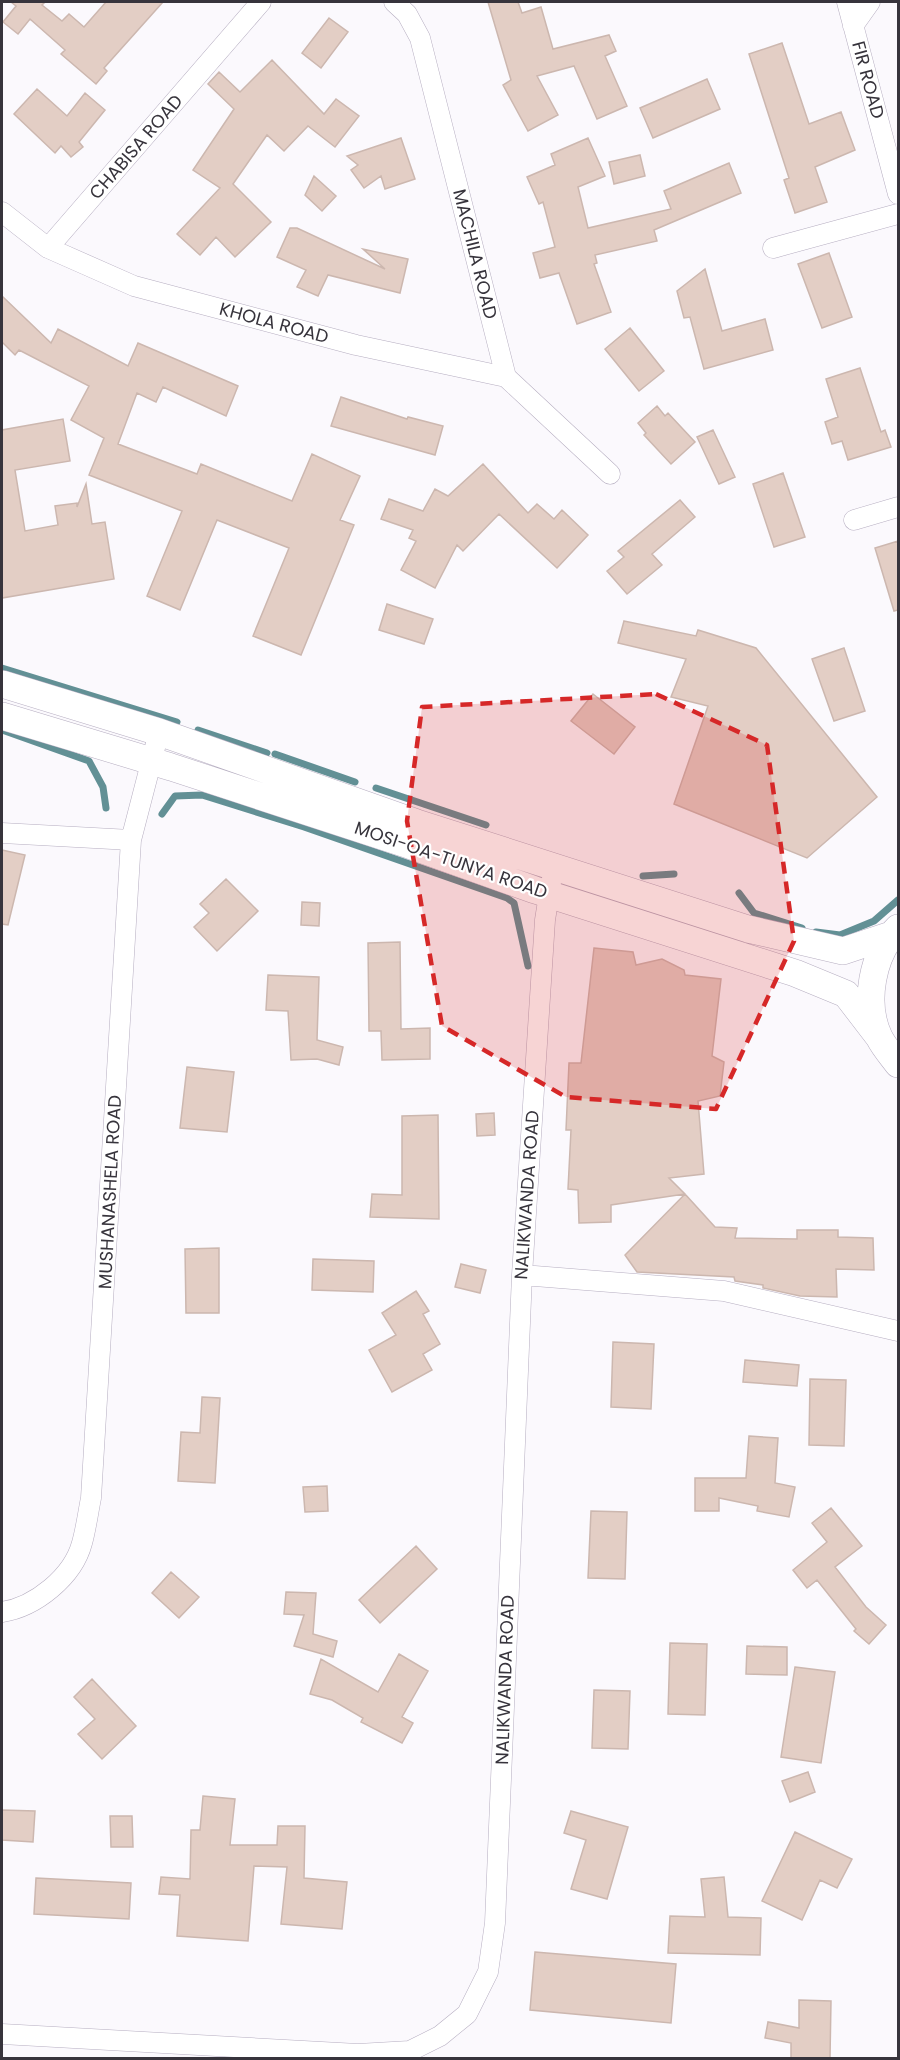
<svg xmlns="http://www.w3.org/2000/svg" width="900" height="2060" viewBox="0 0 900 2060" font-family="Poppins,sans-serif">
<style>
.lines{fill:none;stroke-linecap:round;stroke-linejoin:round}
.stream{stroke:#629095;stroke-width:7}
.building{fill:#e3cec5;stroke:#ccb7af;stroke-width:1.5}
.minor-casing{stroke:#b6aec1;stroke-width:21}
.secondary-casing{stroke:#b6aec1;stroke-width:28}
.minor{stroke:#fff;stroke-width:20}
.secondary{stroke:#fff;stroke-width:27}
.marked{fill:#d62828;fill-opacity:0.2;stroke:#d62828;stroke-width:4.5;stroke-dasharray:12 8;stroke-linejoin:round}
.labels{text-anchor:middle;stroke-width:4.5;stroke-linejoin:round;paint-order:stroke}
.street-label{font-size:18px;fill:#37343c;stroke:#fff}
</style>
<rect width="100%" height="100%" fill="#fbf9fd"/>
<g class="lines">
<path class="stream" d="M2 668 177 722
M2 730 89 761 103 787 106 808
M198 730 267 753
M275 754 355 782
M376 788 486 825
M162 814 175 796 202 795 304 827 507 898 514 903 528 966
M643 876 674 874
M739 893 754 913 802 928
M816 932 840 935 874 921 898 900"/>
</g>
<path class="building" d="M11 2H45L42 5 62 21 69 14 84 27 106 2H163L104 68 107 71 96 84 61 54 65 50 30 19 18 34 3 22 16 6Z
M488 2H518L522 13 541 7 553 49 609 35 616 51 605 56 627 106 597 119 574 66 537 76 558 115 528 131 503 85 511 80Z
M329 18 348 32 321 68 302 53Z
M782 43 809 124 841 112 855 150 815 167 827 202 795 213 784 180 789 178 749 54Z
M272 60 324 114 336 99 359 116 335 147 308 126 284 151 267 135 233 184 271 222 235 257 216 237 200 255 177 234 220 188 193 170 234 109 208 84 219 72 240 92Z
M707 79 720 109 653 138 640 108Z
M37 89 67 116 85 93 105 110 79 142 83 147 71 157 61 146 55 153 14 114Z
M401 138 415 179 385 189 381 176 364 188 351 170 358 165 347 156Z
M588 138 605 176 578 187 588 228 671 209 664 191 729 163 741 193 654 230 657 241 595 255 597 263 594 264 611 312 577 324 559 273 540 278 533 253 555 247 543 202 539 204 527 177 555 165 551 154Z
M640 155 645 176 614 184 609 162Z
M314 176 336 196 322 211 305 195Z
M290 228H297L385 269 363 249 408 259 400 293 328 275 318 296 297 287 306 270 277 257Z
M829 253 852 317 822 328 798 264Z
M705 269 722 331 765 319 773 350 704 369 690 317 684 318 677 291Z
M2 296 51 343 58 329 128 366 138 343 238 386 226 416 163 387 156 402 137 393 118 444 197 474 201 464 292 501 312 454 360 476 340 520 354 525 301 655 253 636 289 548 217 520 180 610 147 596 182 511 89 475 104 438 71 420 89 386 19 350 15 355 2 342Z
M630 328 664 371 639 391 605 349Z
M860 368 881 432 885 430 891 447 848 460 842 441 832 444 825 422 838 417 826 379Z
M341 397 407 419 408 417 443 426 435 455 331 426Z
M657 406 665 416 668 413 695 442 671 464 644 435 646 433 638 423Z
M63 419 70 461 15 470 25 531 58 525 55 506 77 503V507L86 484 92 524 105 522 114 579 2 598V430Z
M713 430 735 477 719 484 697 437Z
M483 464 528 513 537 504 554 519 562 510 588 535 557 568 499 514 463 551 457 545 435 588 401 570 416 541 409 538 413 530 381 519 389 499 423 511 435 489 448 496Z
M783 473 805 537 774 547 753 484Z
M680 500 695 517 652 554 662 565 627 594 607 571 624 557 618 551Z
M898 541V610L894 611 875 548Z
M387 604 433 619 424 644 379 630Z
M624 621 696 636 698 630 756 648 877 797 807 858 674 804 708 706 671 697 686 659 618 643Z
M844 648 865 711 834 721 812 659Z
M593 694 635 727 614 754 571 721Z
M2 850 25 855 8 925 2 924Z
M226 879 258 911 217 951 194 927 209 913 200 904Z
M302 902 320 903 319 926 301 925Z
M400 942 401 1029 430 1028V1059L382 1060 381 1031H369L368 943Z
M594 948 633 952 636 965 662 959 684 970 685 975 721 979 712 1056 724 1062 720 1096 698 1101 704 1174 669 1178 685 1194 611 1205V1222L579 1223 578 1190 568 1189 571 1130H566L569 1063H581Z
M268 975 319 977 317 1040 343 1047 339 1065 317 1059 291 1060 288 1011 266 1010Z
M187 1067 234 1072 227 1132 180 1128Z
M494 1113 495 1135 477 1136 476 1114Z
M438 1115 439 1219 370 1217 372 1194 402 1195V1116Z
M685 1194 715 1227 737 1228 735 1238 797 1239V1230H838V1237L873 1238 874 1270 836 1269 837 1297 800 1296 763 1288V1285L735 1281 734 1277 637 1272 625 1255Z
M219 1248V1313H186L185 1249Z
M313 1259 374 1261 373 1292 312 1290Z
M461 1264 486 1270 480 1293 455 1287Z
M416 1291 429 1311 423 1314 440 1344 423 1354 432 1370 392 1392 369 1350 396 1335 382 1313Z
M613 1342 654 1344 651 1409 611 1407Z
M745 1360 799 1365 797 1386 743 1382Z
M810 1379 846 1380 844 1446 809 1445Z
M202 1397 220 1398 215 1483 178 1481 181 1432 200 1433Z
M749 1436 778 1438 775 1483 795 1487 789 1517 757 1511 758 1506 719 1498V1511H695V1478H746Z
M327 1486 328 1511 305 1512 303 1487Z
M831 1508 862 1546 835 1567 866 1607 886 1625 869 1644 854 1631 856 1629 817 1580 807 1588 793 1570 827 1542 812 1523Z
M591 1511 627 1512 625 1579 588 1578Z
M416 1546 437 1569 380 1623 359 1600Z
M171 1572 199 1597 179 1618 152 1593Z
M286 1592 316 1593 313 1634 337 1641 333 1657 294 1646 304 1615 284 1614Z
M670 1643 707 1644 705 1715 668 1714Z
M747 1646 787 1647V1675L746 1674Z
M399 1654 428 1671 402 1717 413 1723 402 1743 361 1722 363 1718 332 1700 310 1694 321 1659 378 1692Z
M795 1667 835 1672 821 1763 781 1757Z
M92 1679 136 1726 102 1759 78 1734 95 1719 74 1697Z
M594 1690 630 1691 628 1749 592 1748Z
M808 1772 815 1792 790 1802 782 1781Z
M203 1796 235 1799 230 1845H277L278 1826H305L304 1878 347 1882 342 1929 281 1924 287 1867 254 1866 248 1941 177 1936 180 1895 159 1894 161 1877 190 1879 191 1830H200Z
M2 1810 35 1811 33 1842 2 1840Z
M571 1811 628 1827 607 1899 571 1889 586 1840 564 1833Z
M110 1816H132L133 1847H111Z
M795 1832 852 1859 837 1888 820 1880 802 1920 762 1901Z
M724 1877 728 1917 761 1918 760 1955 668 1953 670 1916 705 1917 701 1879Z
M36 1878 131 1883 129 1919 34 1914Z
M535 1952 676 1964 671 2023 530 2010Z
M799 2000 831 2001 830 2058H791V2043L765 2038 768 2022 799 2028Z"/>
<g class="lines">
<g class="minor-casing">
<path id="minor" d="M394 2 407 14 420 38 506 377 610 474
M847 2 898 194
M853 26 870 2
M2 212 48 248 134 286 356 345 506 377
M48 248 261 2
M773 248 898 214
M854 520 898 507
M2 833 131 840
M522 1275 724 1291 898 1331
M2 1612C35 1607 73 1577 82 1543 86 1529 88 1513 91 1498L131 840 159 732
M2 2034 358 2054 410 2051 440 2036 467 2014 488 1972 495 1923 522 1275 545 920 551 882"/>
</g>
<g class="secondary-casing">
<path id="secondary" d="M2 684 159 732 417 823 748 929 843 951 891 935
M2 716 171 767 409 845 535 890 795 973 846 994 879 1037
M898 928C872 954 863 1003 879 1037 884 1047 892 1056 898 1064"/>
</g>
<use href="#minor" class="minor"/>
<use href="#secondary" class="secondary"/>
</g>
<path class="marked" d="M656 694 767 745 794 941 716 1109 566 1097 442 1026 407 821 422 707Z"/>
<g class="labels">
<g class="street-label">
<text transform="translate(868 80) rotate(75)" y="6">FIR ROAD</text>
<text transform="translate(136 147) rotate(-49)" y="6">CHABISA ROAD</text>
<text transform="translate(475 254) rotate(76)" y="6">MACHILA ROAD</text>
<text transform="translate(274 323) rotate(15)" y="6">KHOLA ROAD</text>
<text transform="translate(451 860) rotate(19)" y="6">MOSI-OA-TUNYA ROAD</text>
<text transform="translate(110 1192) rotate(-87)" y="6">MUSHANASHELA ROAD</text>
<text transform="translate(527 1195) rotate(-86)" y="6">NALIKWANDA ROAD</text>
<text transform="translate(505 1680) rotate(-88)" y="6">NALIKWANDA ROAD</text>
</g>
</g>
<rect width="900" height="2060" fill="none" stroke="#37343c" stroke-width="6"/>
</svg>
